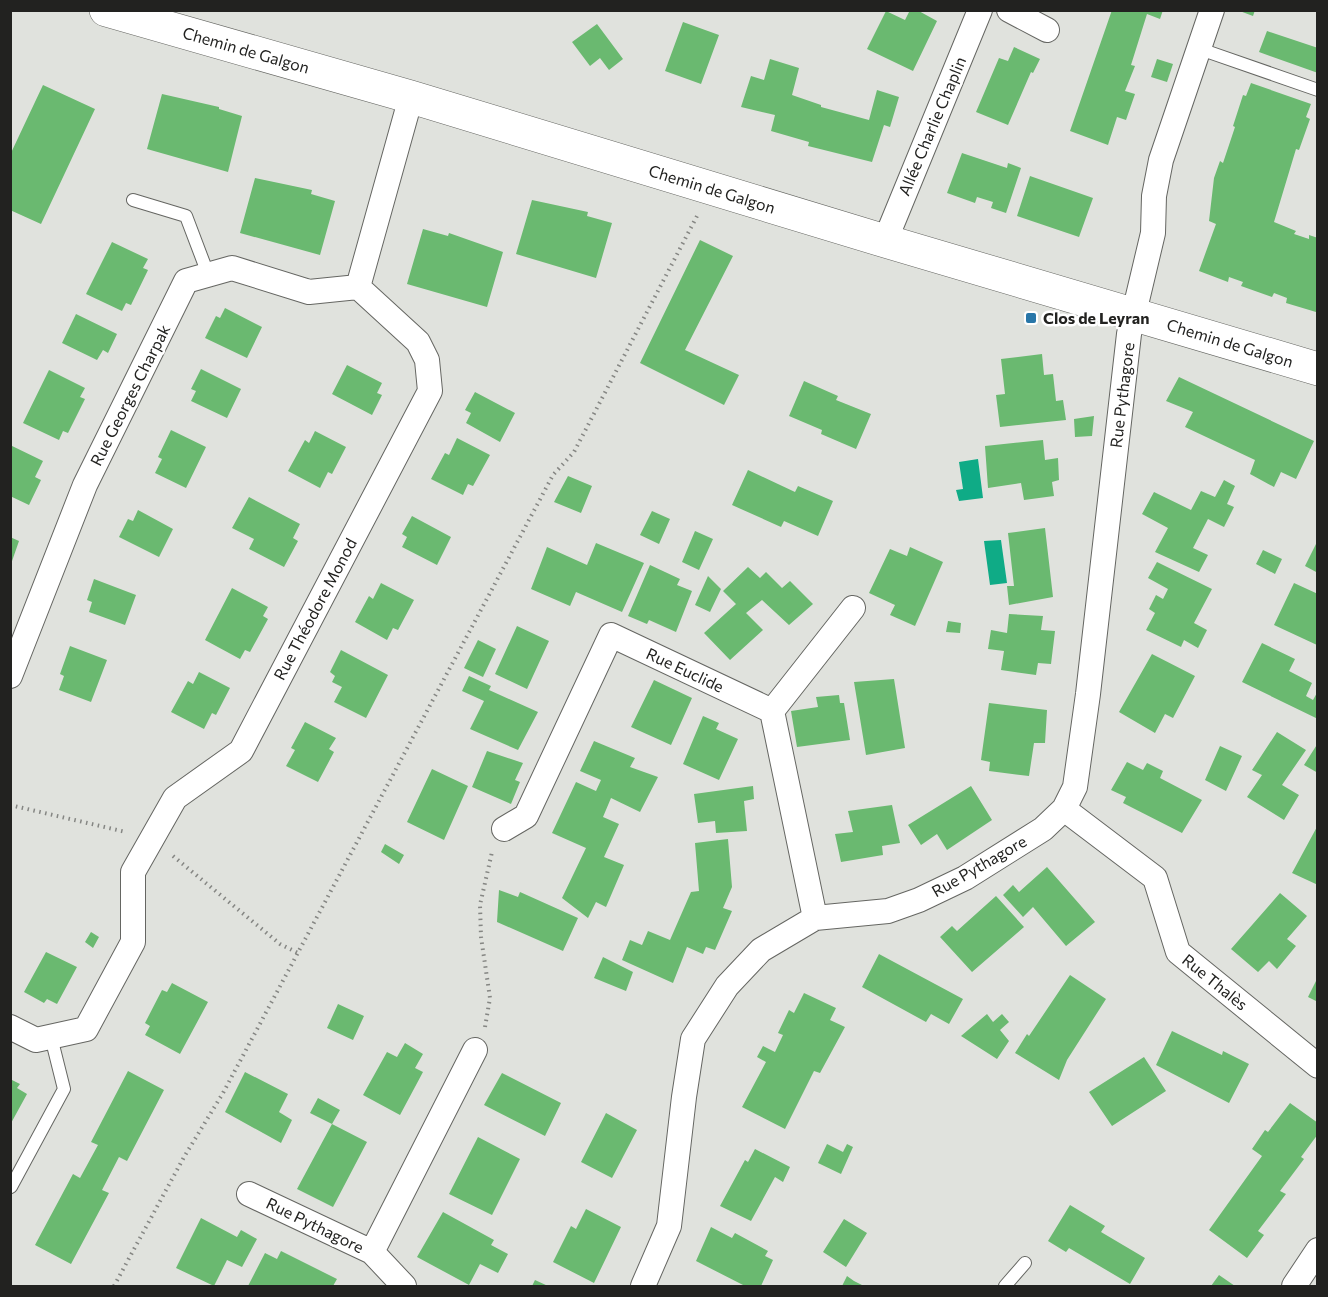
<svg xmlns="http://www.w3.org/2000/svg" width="1328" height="1297" viewBox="0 0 1328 1297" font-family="Commissioner,sans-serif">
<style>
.water{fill:#0fab86}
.building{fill:#6ab970}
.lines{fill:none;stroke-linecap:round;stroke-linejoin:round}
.service-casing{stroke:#656662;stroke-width:14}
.minor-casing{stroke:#656662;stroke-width:26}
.secondary-casing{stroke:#656662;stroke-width:34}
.path{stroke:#858683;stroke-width:4;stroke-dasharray:1.5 4.5;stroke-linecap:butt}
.service{stroke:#fff;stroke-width:12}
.minor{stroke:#fff;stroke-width:24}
.secondary{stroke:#fff;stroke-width:33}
.poi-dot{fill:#2876a8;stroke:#fff;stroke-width:2}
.labels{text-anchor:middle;stroke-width:5;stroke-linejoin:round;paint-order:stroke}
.street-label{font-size:16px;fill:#222220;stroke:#fff}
.poi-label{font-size:16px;font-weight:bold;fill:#222220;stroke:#fff;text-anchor:start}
</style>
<rect width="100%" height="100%" fill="#e0e2dd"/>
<path class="water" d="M978 459 983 498 959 501 956 490 963 489 959 462Z
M1001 540 1007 583 990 585 984 541Z"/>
<path class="building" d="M910 10H917L937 21 913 71 867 49 886 11 905 20Z
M1112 10H1163L1160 19 1147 14 1131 65 1135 66 1125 91 1135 94 1126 120 1117 117 1108 145 1070 131Z
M1237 10H1255L1253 16Z
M683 22 719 35 701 84 665 71Z
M597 24 623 59 609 70 600 58 590 66 572 42Z
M1267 31 1318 48V73L1259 52Z
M1014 47 1040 59 1033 73 1031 72 1008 125 976 112 999 58 1008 61Z
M770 59 799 68 792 95 821 105V107L869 120 877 90 899 97 890 127 884 125 872 162 808 146 809 142 771 131 775 115 741 107 751 76 764 80Z
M1157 59 1173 64 1167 82 1151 77Z
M1251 83 1311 104 1306 117 1310 119 1299 150 1296 149 1274 222 1296 231 1294 234 1309 239V235L1318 238 1316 312 1286 303 1287 298 1274 293 1272 297 1241 286 1243 282 1229 277 1228 282 1199 271 1216 224 1209 221 1214 178 1220 161 1223 163 1235 127 1233 126 1243 95 1246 96Z
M43 85 95 109 41 224 10 210V155Z
M162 94 219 107V109L242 116 228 172 147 149Z
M962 153 1007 168 1008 163 1021 168 1006 213 991 208 993 202 977 197 975 203 947 193Z
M1030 176 1093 198 1079 237 1017 216Z
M255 178 312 190 311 194 335 201 320 255 240 233Z
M532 200 588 212 587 216 612 223 596 278 516 254Z
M423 229 448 236 449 233 503 252 487 307 407 284Z
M700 240 733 256 685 350 739 375 724 405 640 363Z
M112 242 148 259 143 268 148 270 131 305 126 303 122 311 86 294Z
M225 308 262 327 247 358 205 338 216 316 220 318Z
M76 314 117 334 108 353 103 350 97 360 62 343Z
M1042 354 1044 375 1053 374 1056 401 1063 400 1066 420 1000 427 996 395 1005 394 1001 359Z
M347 365 382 383 377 393 382 395 372 415 332 394Z
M201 369 241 389 227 418 191 401 196 391 191 389Z
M49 370 85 388 80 397 85 399 68 433 63 431 59 440 23 423Z
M1179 377 1314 441 1296 479 1281 472 1274 487 1250 474 1255 460 1185 427 1193 412 1166 401Z
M804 381 838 396 836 400 871 414 856 449 821 434 822 430 789 416Z
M475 392 515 413 500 442 466 423 471 413 465 410Z
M1094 416 1092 436 1075 437 1074 419Z
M171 430 206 447 186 488 155 473 162 459 158 457Z
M315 431 346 447 332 474 328 472 320 488 288 471 305 440 309 443Z
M457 438 490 455 473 486 468 484 463 495 431 479 445 453 449 455Z
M1043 440 1045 460 1058 458 1059 480 1052 482 1054 496 1024 500 1021 483 988 488 985 446Z
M10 445 43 461 35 477 41 480 29 505 10 496Z
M748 470 795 492 798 486 833 501 818 536 784 521 781 527 732 505Z
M568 476 592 486 581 513 554 502Z
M1224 480 1235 486 1227 504 1234 507 1224 527 1208 519 1193 548 1208 555 1199 572 1155 552 1168 528 1142 514 1154 492 1191 510 1201 491 1215 497Z
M249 497 300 524 293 538 298 541 284 567 249 549 254 539 232 528Z
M138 510 173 529 159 557 119 537 128 519 133 521Z
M652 511 670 519 659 544 640 535Z
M412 516 451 537 437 565 402 547 407 537 402 534Z
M1045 528 1053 597 1009 605 1007 586H1014L1008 533Z
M695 531 713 539 699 570 682 562Z
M10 537 19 541 11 564H10Z
M1318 540V573L1305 566Z
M596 543 644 563 622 612 576 592 570 606 531 589 547 547 587 565Z
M910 547 943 562 915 626 890 615 895 605 869 593 890 549 907 556Z
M1263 550 1282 559 1275 574 1256 564Z
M1157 562 1212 589 1194 623 1207 630 1198 648 1184 640 1181 647 1146 630 1155 613 1149 609 1156 595 1163 599 1168 589 1148 578Z
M650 565 680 579 677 585 692 591 676 632 649 620 647 624 628 616Z
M748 567 760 578 766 572 782 588 790 581 813 604 789 625 762 600 746 613 763 630 730 660 704 633 736 604 723 591Z
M708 576 721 589 710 612 695 605Z
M94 579 136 595 125 625 89 612 92 602 87 600Z
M381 583 414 600 398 630 393 628 387 640 355 622 369 596 373 599Z
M1294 583 1318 594 1317 645 1274 625Z
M232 588 268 607 263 616 268 619 250 652 245 650 240 659 205 640Z
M1009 614 1043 616 1041 630 1055 631 1051 664 1038 663 1036 675 1001 670 1004 651 988 649 991 630 1007 633Z
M948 621 961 623 960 633 946 632Z
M517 626 549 641 527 689 495 674Z
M478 640 496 649 483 677 464 668Z
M1262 643 1295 659 1289 671 1312 683 1306 696 1313 700 1318 691V719L1242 682Z
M70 646 107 660 91 702 59 690 64 676 60 674Z
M341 650 388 675 366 718 334 702 342 687 332 682 335 676 330 672Z
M1152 654 1195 676 1173 718 1165 714 1155 733 1119 712Z
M199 672 230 688 216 715 212 713 204 729 171 712 188 681 193 684Z
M469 676 491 686 489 690 538 712 518 750 470 729 484 701 462 691Z
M894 679 905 748 866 755 854 682Z
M654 680 692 698 671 745 631 727Z
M839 695 840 703H844L850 740 797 747 791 711 818 707 816 697Z
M989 703 1047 710 1045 743H1034L1029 776 989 771 990 762 981 760Z
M703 716 719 723 716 729 738 739 719 780 683 764Z
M305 722 336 738 329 749 334 752 318 782 286 766 295 750 291 748Z
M1277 732 1306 750 1282 785 1299 795 1284 820 1247 797 1262 775 1252 770Z
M594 741 635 758 630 767 658 777 640 812 611 798 603 817 619 824 604 857 624 865 606 907 596 902 588 918 562 898 586 848 552 833 576 782 596 791 601 780 580 771Z
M1318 743V773L1304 765Z
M1220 746 1242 756 1226 791 1205 780Z
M487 751 523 763 515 780 520 782 511 804 472 787Z
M1127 762 1143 770 1147 763 1163 771 1160 778 1202 800 1182 833 1123 803 1126 797 1111 790Z
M432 769 468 786 444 840 407 822Z
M753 786 754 799 744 801 747 831 716 833 715 821 698 823 694 794Z
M971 786 992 820 947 850 937 834 921 845 908 825Z
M892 805 900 843 882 846 883 855 841 862 835 834 853 832 848 811Z
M1318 825V885L1292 873Z
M728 839 732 887 723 908 732 911 715 950 706 947 703 954 687 947 673 983 622 960 630 940 642 945 648 931 670 940 691 892 699 891 695 843Z
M385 844 404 855 399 864 381 852Z
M1047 867 1095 922 1066 946 1033 907 1023 917 1003 895 1013 885 1019 892Z
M499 890 518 897 520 892 578 918 563 951 497 922Z
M1280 893 1307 916 1287 939 1296 946 1277 969 1269 961 1258 972 1231 949Z
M996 896 1024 927 972 972 940 937 952 926 957 931Z
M91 932 99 937 93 948 85 942Z
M46 952 77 967 57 1004 47 999 44 1003 24 992Z
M879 954 963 999 949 1024 931 1014 926 1022 862 987Z
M603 957 633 972 626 991 594 978Z
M1070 975 1106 999 1067 1060 1059 1080 1015 1053 1027 1034 1029 1036Z
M1318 977V1002L1308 997Z
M172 983 208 1002 180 1054 145 1035 150 1026 145 1023 162 990 167 992Z
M804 993 836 1008 830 1020 845 1027 820 1073 814 1071 785 1129 742 1107 766 1062 757 1057 763 1046 775 1052 783 1035 778 1033 789 1010 794 1013Z
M338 1004 364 1016 353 1040 327 1028Z
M987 1014 993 1022 1002 1014 1009 1022 1000 1030 1009 1041 997 1059 961 1036Z
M1172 1031 1222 1055 1223 1051 1249 1064 1229 1103 1156 1065Z
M405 1043 423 1054 415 1068 423 1072 400 1115 363 1095 387 1052 397 1057Z
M1144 1057 1166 1091 1112 1126 1089 1092Z
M128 1071 164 1090 127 1161 119 1157 102 1190 109 1193 71 1264 35 1245 73 1174 80 1178 98 1145 91 1142Z
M245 1072 288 1094 279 1112 292 1120 281 1143 225 1112Z
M502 1073 561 1103 545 1136 484 1105Z
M10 1079 20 1084 17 1088 27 1094 10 1125Z
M318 1098 340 1110 332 1124 310 1113Z
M1290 1103 1318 1123V1134L1301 1157 1304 1159 1280 1191 1286 1194 1258 1231 1264 1235 1247 1258 1209 1230 1262 1156 1252 1149 1265 1130 1268 1132Z
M606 1113 637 1130 612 1178 581 1162Z
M332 1124 367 1142 333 1207 297 1189Z
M478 1137 520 1159 492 1215 449 1194Z
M827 1144 843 1152 847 1144 853 1147 841 1174 818 1163Z
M755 1149 790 1167 783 1182 775 1177 751 1221 720 1206 745 1160 748 1162Z
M1070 1205 1105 1226 1101 1232 1145 1258 1130 1284 1069 1248 1066 1252 1048 1241Z
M586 1209 621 1227 594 1283 553 1262 571 1226 576 1229Z
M443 1212 494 1240 491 1245 508 1254 498 1273 480 1264 469 1285 417 1257Z
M201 1218 237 1237 241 1230 257 1239 242 1267 227 1260 214 1286 176 1268Z
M844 1219 867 1233 846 1267 823 1252Z
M711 1227 732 1238 735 1233 768 1251 765 1256 773 1260 761 1286H745L696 1261Z
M281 1251 337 1279 333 1286H248L265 1253 277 1259Z
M1219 1275 1235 1286H1211Z
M847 1276 854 1281 864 1286H842Z
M535 1280 548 1286H532Z"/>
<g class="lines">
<g class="service-casing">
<path id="service" d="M1200 49 1318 90
M133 200 186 216 208 274
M11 1187 64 1089 51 1037
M1005 1286 1025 1263"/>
</g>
<g class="minor-casing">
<path id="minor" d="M1009 10 1047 30
M885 241 980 10
M10 676 85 485 186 281 232 268 309 292 358 287
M772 711 853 608
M1064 809 1155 878 1178 952 1318 1066
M504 829 526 816 611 635 772 711 815 918
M10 1027 36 1040 86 1029 133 942V872L175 798 241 751 430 391 427 360 418 342 358 287 411 97
M249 1194 372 1252 404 1286
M372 1252 475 1050
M643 1286 669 1226 684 1097 693 1039 727 986 761 950 815 918 888 911 919 900 965 878 1043 829 1064 809 1075 787 1088 694 1129 334 1153 233 1154 196 1161 160 1212 10
M1294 1286 1318 1250"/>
</g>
<g class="secondary-casing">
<path id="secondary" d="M106 10 411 97 885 241 1318 369"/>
</g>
<path class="path" d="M10 805 126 832
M173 856 280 944 298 953
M485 1027 490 998 481 937 480 905 492 852
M114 1286 184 1157 223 1093 553 475 574 452 697 216"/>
<use href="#service" class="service"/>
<use href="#minor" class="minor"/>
<use href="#secondary" class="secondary"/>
</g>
<rect class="poi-dot" x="1025" y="312" width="12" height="12" rx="3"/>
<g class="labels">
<g class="street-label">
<text transform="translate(246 50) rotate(16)" y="6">Chemin de Galgon</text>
<text transform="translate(932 126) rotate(-67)" y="6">Allée Charlie Chaplin</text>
<text transform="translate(712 189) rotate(17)" y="6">Chemin de Galgon</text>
<text transform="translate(1230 343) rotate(17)" y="6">Chemin de Galgon</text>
<text transform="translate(130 395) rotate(-63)" y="6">Rue Georges Charpak</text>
<text transform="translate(1122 395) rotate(-83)" y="6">Rue Pythagore</text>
<text transform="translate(315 609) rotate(-62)" y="6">Rue Théodore Monod</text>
<text transform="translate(685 670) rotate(25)" y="6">Rue Euclide</text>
<text transform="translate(979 866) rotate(-30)" y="6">Rue Pythagore</text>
<text transform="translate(1215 982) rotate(39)" y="6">Rue Thalès</text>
<text transform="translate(315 1225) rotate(26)" y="6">Rue Pythagore</text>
</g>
<g class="poi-label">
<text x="1043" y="324">Clos de Leyran</text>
</g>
</g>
<rect width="1328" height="1297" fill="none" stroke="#222220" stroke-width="24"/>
</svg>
